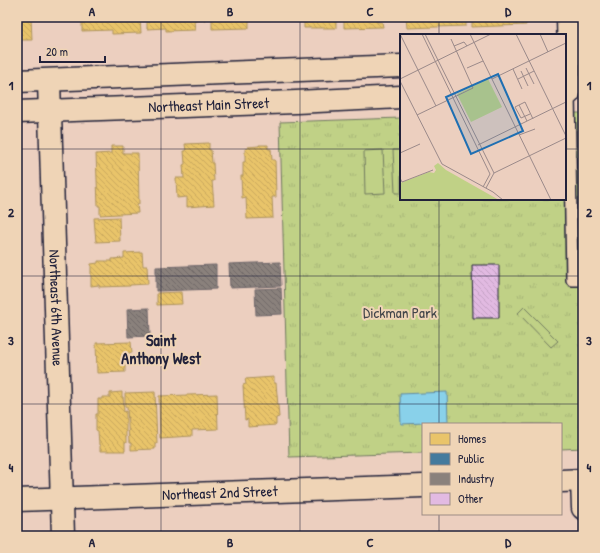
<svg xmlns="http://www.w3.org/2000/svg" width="600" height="553" viewBox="0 0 600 553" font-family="'Patrick Hand',sans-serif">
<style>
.park{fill:url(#park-tufts);stroke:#717a60}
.pitch{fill:#c0d186;stroke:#717a60}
.water{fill:#89d1ea;stroke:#608ba4}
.homes{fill:url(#homes-back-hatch);stroke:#ad935c}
.public{fill:url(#public-back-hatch);stroke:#3a6080}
.industry{fill:url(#industry-back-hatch);stroke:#6b6468}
.building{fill:url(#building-back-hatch);stroke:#22223b}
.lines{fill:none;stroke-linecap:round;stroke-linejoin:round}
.lane-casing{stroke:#22223b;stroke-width:14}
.street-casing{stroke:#22223b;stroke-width:25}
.secondary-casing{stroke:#22223b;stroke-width:25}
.lane{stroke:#efd4b6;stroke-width:11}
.street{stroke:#efd4b6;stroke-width:22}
.secondary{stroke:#efd4b6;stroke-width:22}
.grid{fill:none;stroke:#22223b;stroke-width:1;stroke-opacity:0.55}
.labels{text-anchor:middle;stroke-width:4;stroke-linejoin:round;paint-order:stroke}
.street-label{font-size:15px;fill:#22223b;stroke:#efd4b6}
.park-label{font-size:15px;fill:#42454a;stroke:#efd4b6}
.neighbourhood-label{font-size:16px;font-weight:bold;fill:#22223b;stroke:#efd4b6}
.inset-road{fill:none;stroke:#9b8a8a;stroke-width:1}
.view{fill:#1f6fb2;fill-opacity:0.15;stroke:#1f6fb2;stroke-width:2}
.inset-edge{fill:none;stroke:#22223b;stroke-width:2}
.neatline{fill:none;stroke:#22223b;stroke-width:1.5}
.grid-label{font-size:13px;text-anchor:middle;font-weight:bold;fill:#22223b}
</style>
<defs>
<pattern id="park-tufts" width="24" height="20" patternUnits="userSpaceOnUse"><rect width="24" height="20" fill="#c0d186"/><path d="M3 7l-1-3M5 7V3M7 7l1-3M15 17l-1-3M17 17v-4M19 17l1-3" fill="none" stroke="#a5b375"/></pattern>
<pattern id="homes-back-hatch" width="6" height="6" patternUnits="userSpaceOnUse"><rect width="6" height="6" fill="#e9c46a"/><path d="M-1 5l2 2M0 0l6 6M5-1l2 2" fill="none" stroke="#c8a85d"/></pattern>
<pattern id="public-back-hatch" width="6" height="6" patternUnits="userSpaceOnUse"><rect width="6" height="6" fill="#457b9d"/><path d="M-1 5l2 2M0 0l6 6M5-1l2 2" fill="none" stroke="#396481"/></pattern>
<pattern id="industry-back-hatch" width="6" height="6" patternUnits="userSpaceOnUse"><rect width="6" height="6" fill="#8a817c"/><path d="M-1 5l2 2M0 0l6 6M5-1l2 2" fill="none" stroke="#706967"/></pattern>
<pattern id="building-back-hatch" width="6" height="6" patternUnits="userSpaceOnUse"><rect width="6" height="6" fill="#e2bae2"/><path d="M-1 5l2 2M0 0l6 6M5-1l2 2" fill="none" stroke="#c2a0c3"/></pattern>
</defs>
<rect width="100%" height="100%" fill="#eccfbf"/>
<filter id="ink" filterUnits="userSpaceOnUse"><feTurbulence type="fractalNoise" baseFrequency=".025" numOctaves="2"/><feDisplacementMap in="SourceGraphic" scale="8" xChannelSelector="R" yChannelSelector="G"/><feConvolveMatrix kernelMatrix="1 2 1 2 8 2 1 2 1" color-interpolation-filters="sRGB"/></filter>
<g filter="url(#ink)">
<path class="park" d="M565 113H583V448L561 449V424H423V453L289 457 280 122 401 118V199H565Z"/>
<path class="pitch" d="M383 150 385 193 365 194 364 151Z
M393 150H401V193H395Z
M524 307 558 341 551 347 518 313Z"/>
<path class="water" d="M447 392 448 422 401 424 400 394Z"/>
<path class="homes" d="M17 17H31L32 40H17Z
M82 17H140L141 33 112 34V30L82 31Z
M147 17H205V20L194 21 195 30 166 31V28L147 29Z
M212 17H270V20H249V28L212 29Z
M277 17H336V28H304V18Z
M344 17H377V22H382L383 27 344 28Z
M406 17H466V26L407 28Z
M472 17H526V25L472 27Z
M209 143V150H211L212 163H213L214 181H212L214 205 187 207V197L177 198 176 178H184L183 165 185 164 184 151H186L185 144Z
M259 145H268V149H271L272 160H275L276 197H272L273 218 247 219 246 197 242 198 241 176H243V162H245V149L248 148 247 147 259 146Z
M111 146H123V153H138L139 204H137L138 213 100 215V206H98L96 154 111 153Z
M119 217 120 241 96 242 94 218Z
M142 252 143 266H147L148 284 130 285V286L99 287V285L91 286V264L98 263V261H112V259L124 258V253Z
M181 292 182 304 157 305V293Z
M131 342 132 353H125V372L97 373 96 343Z
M274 377V383H276L279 417 276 418V425L248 427V419L245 420 243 385 246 384 245 379Z
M122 392V397H123L124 412 126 411V443H125V451H100V445H99L98 431 96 430V414H98V399H102V397H110V393Z
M155 392 157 443H155V449L131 450V443H129L127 407H125V393Z
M217 394 218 429 192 430V436L160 438 159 396Z"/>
<path class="public" d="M529 531 542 532 543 536H473V535Z"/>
<path class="industry" d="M280 262 281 286 230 288 229 264Z
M216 265V289L156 291V267Z
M281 288 282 314 256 315 255 289Z
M149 308 150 336 128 337 127 309Z"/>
<path class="building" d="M472 265H499V318H473Z"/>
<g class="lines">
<g class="lane-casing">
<path id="lane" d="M569 93 572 280H583"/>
</g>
<g class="street-casing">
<g id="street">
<path d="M568 17 569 59V93"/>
<path d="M17 81 401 66"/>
<path id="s1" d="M49 81 63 536"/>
<path id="s2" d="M17 112 296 102 401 97"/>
<path d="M582 480 583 508"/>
</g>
</g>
<g class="secondary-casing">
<g id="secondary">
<path d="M561 481 583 480"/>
<path id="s3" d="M17 500 423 486"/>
</g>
</g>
<use href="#lane" class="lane"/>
<use href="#street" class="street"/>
<use href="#secondary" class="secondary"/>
</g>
</g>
<path class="grid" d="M161 17V536M300 17V536M439 17V35M17 149H401M565 149H583M439 199V424M17 276H583M17 404H583M439 514V536"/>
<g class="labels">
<g class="street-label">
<text dy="5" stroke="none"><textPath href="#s2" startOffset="192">Northeast Main Street</textPath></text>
<text dy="5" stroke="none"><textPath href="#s1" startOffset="227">Northeast 6th Avenue</textPath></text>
<text dy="5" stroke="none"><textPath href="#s3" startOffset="203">Northeast 2nd Street</textPath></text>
</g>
<g class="park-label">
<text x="400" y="318">Dickman Park</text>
</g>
<g class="neighbourhood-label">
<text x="161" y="346">Saint<tspan x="161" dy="18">Anthony West</tspan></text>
</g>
</g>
<g transform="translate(400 34)">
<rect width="166" height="166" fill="#eccfbf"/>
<path d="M88 45 102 73 71 88 57 60ZM38 129 46 136 99 166H0V149L29 138 34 139 36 136 34 132Z" fill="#c0d186"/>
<path class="inset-road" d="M0 0 36 72M22 0 90 140M25 0 94 139M70 0 151 166M116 0 166 102M140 0 148 18M54 12 64 8 67 12M67 34 83 27M126 34 134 50M113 35 122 55M121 37 128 52M0 45 91 0M92 45 166 9M118 45 134 37M0 47 42 130 93 158 103 166M119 71 115 73 121 84 130 80M17 81 73 54 51 5M127 87 119 71 125 68 133 85M119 101 135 95M78 111 166 68M0 119 20 110M94 139 166 104M0 144 2 148 33 136M83 153 90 140M86 154 94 139"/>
<path class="view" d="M98 40 123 97 71 120 46 63Z"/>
<rect width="166" height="166" class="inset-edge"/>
</g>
<rect width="600" height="553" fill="none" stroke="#efd4b6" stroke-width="44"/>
<rect x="422" y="423" width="140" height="92" fill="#efd4b6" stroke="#9d8d85"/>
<rect x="430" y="433" width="20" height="12" fill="#e9c46a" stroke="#9d8d85"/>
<text x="458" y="443" font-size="12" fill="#22223b">Homes</text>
<rect x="430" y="453" width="20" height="12" fill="#457b9d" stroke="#9d8d85"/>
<text x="458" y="463" font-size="12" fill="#22223b">Public</text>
<rect x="430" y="473" width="20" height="12" fill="#8a817c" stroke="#9d8d85"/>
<text x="458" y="483" font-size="12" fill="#22223b">Industry</text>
<rect x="430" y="493" width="20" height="12" fill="#e2bae2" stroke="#9d8d85"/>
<text x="458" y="503" font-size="12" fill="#22223b">Other</text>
<path d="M40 56v6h65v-6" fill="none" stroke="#22223b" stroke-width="2"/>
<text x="46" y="56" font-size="12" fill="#22223b" stroke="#efd4b6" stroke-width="3" paint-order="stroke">20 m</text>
<rect x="22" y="22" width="556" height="509" class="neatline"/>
<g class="grid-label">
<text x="92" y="16">A</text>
<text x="230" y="16">B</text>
<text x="370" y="16">C</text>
<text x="508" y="16">D</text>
<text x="11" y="90">1</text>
<text x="589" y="90">1</text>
<text x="11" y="217">2</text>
<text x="589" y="217">2</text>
<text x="11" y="345">3</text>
<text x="589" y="345">3</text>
<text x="11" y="472">4</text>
<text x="589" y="472">4</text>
<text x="92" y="547">A</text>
<text x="230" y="547">B</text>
<text x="370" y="547">C</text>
<text x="508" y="547">D</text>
</g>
</svg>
